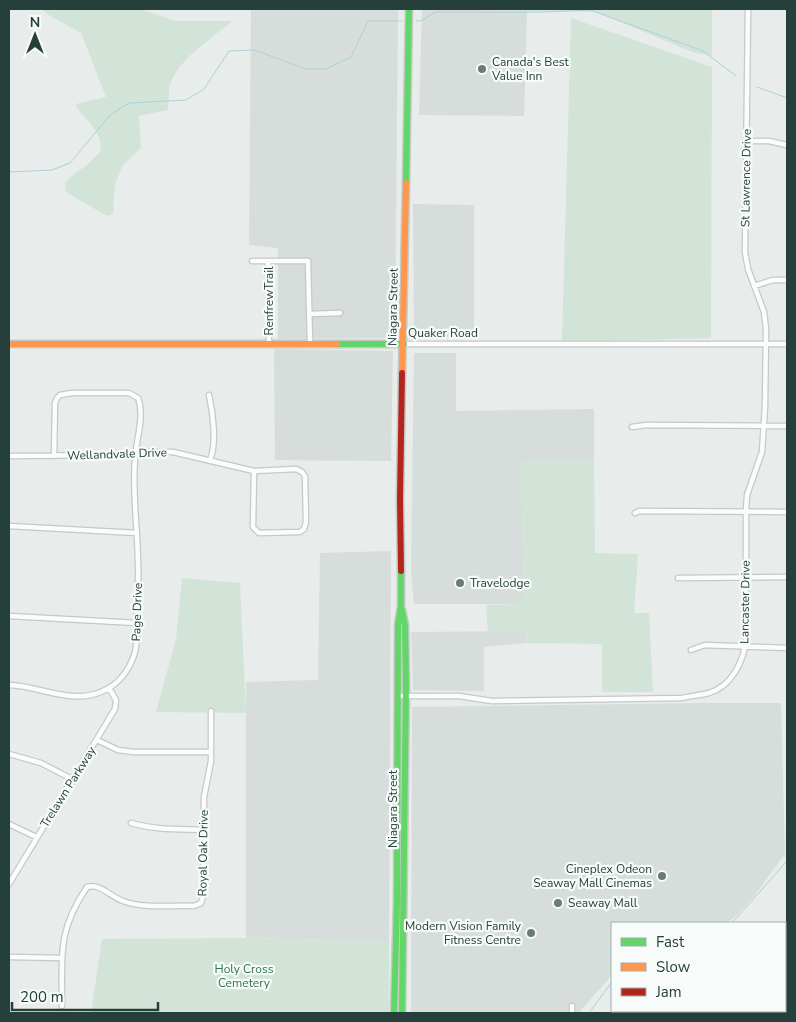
<svg xmlns="http://www.w3.org/2000/svg" width="796" height="1022" viewBox="0 0 796 1022" font-family="'Nunito Sans',sans-serif">
<style>
.built{fill:#d6ddda}
.green{fill:#d2e4d8}
.lines{fill:none;stroke-linecap:round;stroke-linejoin:round}
.stream{stroke:#abd1d8;stroke-width:1}
.street-casing{stroke:#c5c9c7;stroke-width:7}
.fast-casing{stroke:#c4cac8;stroke-width:9}
.slow-casing{stroke:#c4cac8;stroke-width:9}
.jam-casing{stroke:#c4cac8;stroke-width:9}
.street{stroke:#fcfcfc;stroke-width:4.5}
.fast{stroke:#63d668;stroke-width:6}
.slow{stroke:#ff974d;stroke-width:6}
.jam{stroke:#b3261e;stroke-width:6}
.poi-dot{fill:#697c78;stroke:#f7fbf9;stroke-width:2}
.labels{text-anchor:middle;stroke-width:4.5;stroke-linejoin:round;paint-order:stroke}
.poi-label{font-size:12px;fill:#25403a;stroke:#f7fbf9;text-anchor:start}
.street-label{font-size:12px;fill:#25403a;stroke:#f7fbf9}
.park-label{font-size:12px;fill:#30764d;stroke:#f7fbf9}
</style>
<rect width="100%" height="100%" fill="#e8ecea"/>
<path class="built" d="M251 9H398L395 330 390 338 278 339V248L249 245Z
M422 9 527 11 524 116 419 115Z
M413 204 474 205V338L414 336Z
M274 349 393 351 391 461 275 460Z
M414 353H456V411L594 409V460L521 461 524 604H414L411 570Z
M391 551 389 941 246 938V682L318 680 320 553Z
M526 631 527 643 484 647V691L413 690 411 632Z
M702 703H781L785 854 752 899 735 917 726 923H612V975L581 1010V1013H411L412 707Z"/>
<path class="green" d="M42 9H140L176 21H232C214 37 179 59 171 82 168 90 169 101 168 110L139 116 141 148 123 165 115 184 113 214 107 216 66 192 65 183 76 172 86 166 101 151C101 130 89 124 77 108L76 104 106 97 81 33 47 14Z
M427 9H712V56L692 52 597 12Z
M571 18 712 67 711 338 562 342Z
M594 460 595 553 638 554 634 613H649L653 692H602V644L527 643 526 631H488L486 605 524 604 521 461Z
M182 578 240 583 246 713 156 712 176 639Z
M246 938 389 941V1013H91L102 939Z"/>
<g class="lines">
<path class="stream" d="M416 21H421L435 12H544L590 10 703 51 736 76
M757 87 787 98
M9 172 52 170 70 163 110 115 129 103 186 100 204 89 229 51 254 50 306 69H326L351 57 368 21H401
M732 923 787 861
M589 1013 612 982"/>
<g class="street-casing">
<path id="street" d="M747 141H769L787 145
M252 261H268
M754 286 773 280H787
M309 314 340 313
M269 344 268 261H308L310 344
M404 344H787
M209 395C213 413 217 443 210 460
M632 427 646 425 787 426
M9 456 102 455 143 452H173L254 471 296 469 302 472 305 476 306 522 304 529 300 532 259 533 253 527 254 471
M635 513 639 511 787 512
M9 526 137 533
M678 578 787 577
M9 616 137 623
M691 650 705 645 787 648
M9 685C43 686 75 708 109 688 121 681 131 667 135 652 138 639 136 624 137 611 137 595 139 580 138 565 138 530 132 494 135 459 136 440 145 416 138 398L129 393H72L60 395 57 398 55 403 54 456
M397 696H459L492 701 682 698C691 696 701 695 709 693 732 686 744 661 746 639V511L747 495 762 452 765 406 766 329 764 312 748 269 745 252 748 9
M97 740 118 750 133 752H211
M9 754 41 763 72 779
M131 823C155 830 179 829 204 830
M9 824 36 837
M9 884 115 709 116 700 109 688
M9 957 62 958
M62 1006C62 956 57 931 87 887 100 883 111 897 123 901 145 909 171 905 194 906L201 903 203 897 204 797 211 761V711
M572 1006V1013"/>
</g>
<g class="fast-casing">
<path id="fast" d="M406 183 409 9
M337 344H404
M402 610 405 625 406 684 402 1013
M394 1013 397 901 398 625 401 606V571"/>
</g>
<g class="slow-casing">
<path id="slow" d="M9 344H337
M402 373 406 183"/>
</g>
<g class="jam-casing">
<path id="jam" d="M401 571 400 499 402 373"/>
</g>
<use href="#street" class="street"/>
<use href="#fast" class="fast"/>
<use href="#slow" class="slow"/>
<use href="#jam" class="jam"/>
</g>
<g class="poi-dot">
<circle cx="482" cy="69" r="5"/>
<circle cx="460" cy="583" r="5"/>
<circle cx="662" cy="876" r="5"/>
<circle cx="558" cy="903" r="5"/>
<circle cx="531" cy="933" r="5"/>
</g>
<g class="labels">
<g class="poi-label">
<text x="492" y="66">Canada's Best<tspan x="492" dy="14">Value Inn</tspan></text>
<text x="470" y="587">Travelodge</text>
<text x="652" y="873" text-anchor="end">Cineplex Odeon<tspan x="652" dy="14">Seaway Mall Cinemas</tspan></text>
<text x="568" y="907">Seaway Mall</text>
<text x="521" y="930" text-anchor="end">Modern Vision Family<tspan x="521" dy="14">Fitness Centre</tspan></text>
</g>
<g class="street-label">
<text transform="translate(746 178) rotate(-89)" y="4">St Lawrence Drive</text>
<text transform="translate(269 301) rotate(-90)" y="4">RenfrewTrail</text>
<text transform="translate(393 307) rotate(-89)" y="4">Niagara Street</text>
<text x="443" y="337">Quaker Road</text>
<text transform="translate(117 454) rotate(-2)" y="4">Wellandvale Drive</text>
<text transform="translate(745 602) rotate(-89)" y="4">Lancaster Drive</text>
<text transform="translate(137 612) rotate(-88)" y="4">Page Drive</text>
<text transform="translate(68 787) rotate(-58)" y="4">Trelawn Parkway</text>
<text transform="translate(393 809) rotate(-90)" y="4">Niagara Street</text>
<text transform="translate(203 853) rotate(-89)" y="4">Royal Oak Drive</text>
</g>
<g class="park-label">
<text x="244" y="973">Holy Cross<tspan x="244" dy="14">Cemetery</tspan></text>
</g>
</g>
<rect width="796" height="1022" fill="none" stroke="#25403a" stroke-width="20"/>
<rect x="611" y="922" width="175" height="90" fill="#f7fbf9" stroke="#a3b0ad"/>
<rect x="621" y="938" width="25" height="8" fill="#63d668" stroke="#a3b0ad"/>
<text x="656" y="947" font-size="15" fill="#25403a">Fast</text>
<rect x="621" y="963" width="25" height="8" fill="#ff974d" stroke="#a3b0ad"/>
<text x="656" y="972" font-size="15" fill="#25403a">Slow</text>
<rect x="621" y="988" width="25" height="8" fill="#b3261e" stroke="#a3b0ad"/>
<text x="656" y="997" font-size="15" fill="#25403a">Jam</text>
<g transform="translate(35 35)" stroke="#f7fbf9" stroke-width="4" paint-order="stroke">
<path d="M0-4L9 19L0 12L-9 19Z" fill="#25403a"/>
<text y="-8" font-size="14" font-weight="bold" text-anchor="middle" fill="#25403a">N</text>
</g>
<path d="M12 1002v8h146v-8" fill="none" stroke="#25403a" stroke-width="2.5"/>
<text x="20" y="1002" font-size="15" fill="#25403a" stroke="#f7fbf9" stroke-width="4" paint-order="stroke">200 m</text>
</svg>
